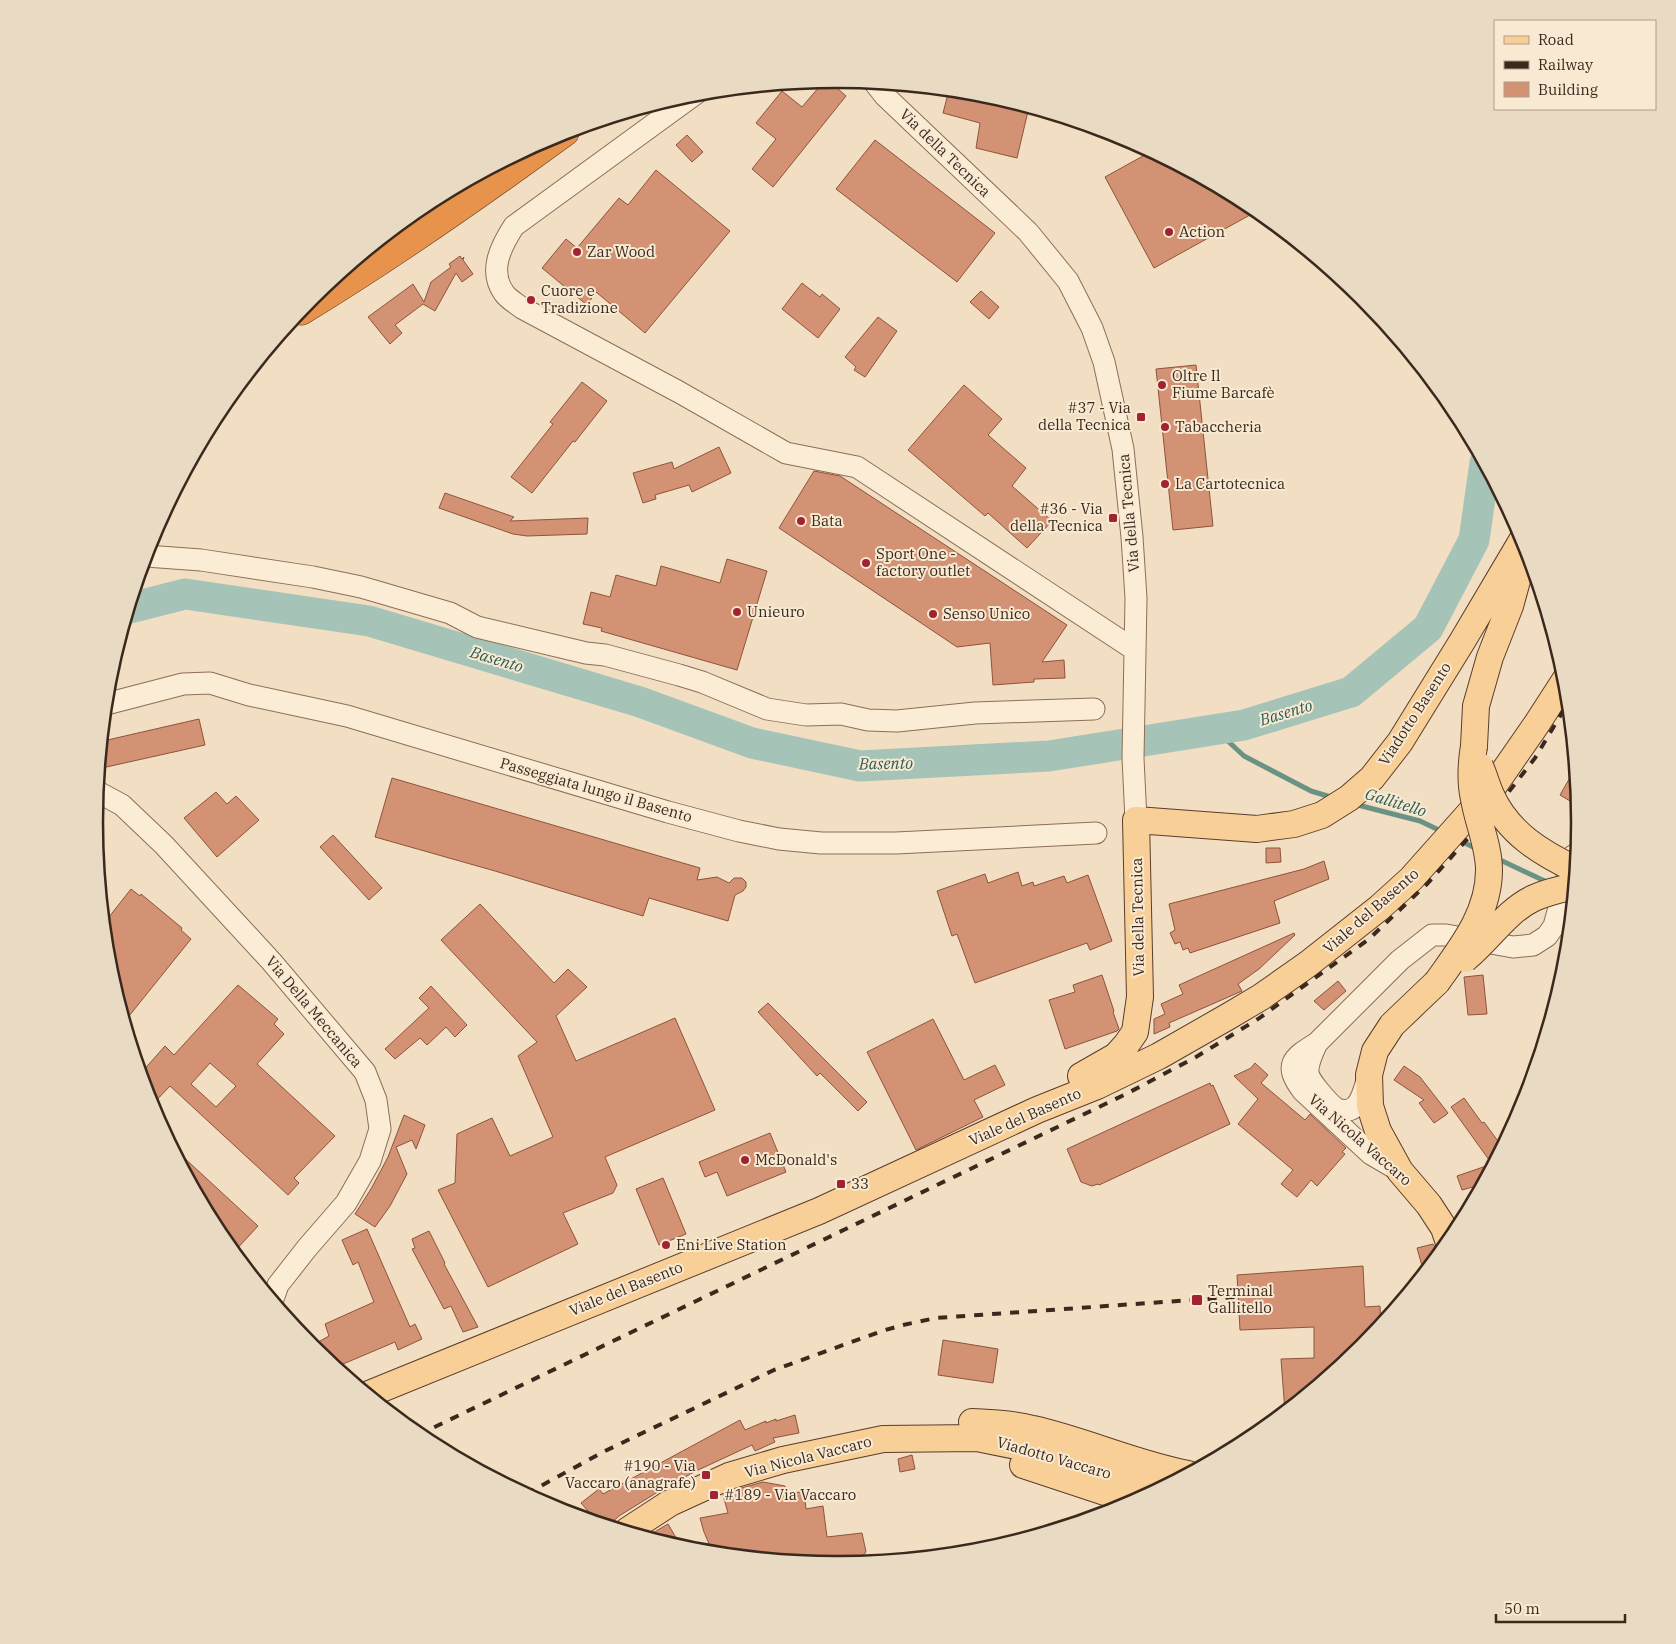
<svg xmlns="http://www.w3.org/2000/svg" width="1676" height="1644" viewBox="0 0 1676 1644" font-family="'IBM Plex Serif',serif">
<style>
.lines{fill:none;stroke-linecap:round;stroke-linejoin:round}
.stream{stroke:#6a9385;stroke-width:5}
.river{stroke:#a5c4b7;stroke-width:31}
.building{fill:#d39274;stroke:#8e543b;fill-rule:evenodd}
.minor-casing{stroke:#8d6e57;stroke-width:23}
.major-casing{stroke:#5a3d2c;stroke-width:28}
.highway-casing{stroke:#5a3d2c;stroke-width:29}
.minor{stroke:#fbecd6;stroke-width:21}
.major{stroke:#f8d097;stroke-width:26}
.highway{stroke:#e8934c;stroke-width:28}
.rail{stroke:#3c291d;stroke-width:4;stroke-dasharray:9 9;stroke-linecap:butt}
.major-bridge-casing{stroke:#5a3d2c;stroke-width:28;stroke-linecap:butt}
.major-bridge{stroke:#f8d097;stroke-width:26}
.poi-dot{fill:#a12230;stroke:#f8e9d2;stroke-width:2}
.labels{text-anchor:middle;stroke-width:4;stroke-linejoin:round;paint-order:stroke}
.street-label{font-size:15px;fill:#3c291d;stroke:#f8e9d2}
.poi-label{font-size:15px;fill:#3c291d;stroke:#f8e9d2;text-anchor:start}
.water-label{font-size:16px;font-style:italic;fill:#2b5d54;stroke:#f8e9d2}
.rim{fill:none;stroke:#3c291d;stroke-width:2.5}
</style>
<rect width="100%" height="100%" fill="#f2dec2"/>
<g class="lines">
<path class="stream" d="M1216 730 1244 756 1311 791 1334 798
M1354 804 1420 821 1443 832
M1457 839 1479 850
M1496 858 1549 883"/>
<path class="river" d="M130 608 185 594 369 621 640 702 752 743 860 766 1049 756 1244 725 1351 692 1428 628 1474 540 1485 463"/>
</g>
<path class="building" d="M825 80H828L846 96 773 187 752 169 776 139 756 123 782 91 802 107Z
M949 90 983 93 1029 107 1017 158 976 148 980 123 943 113Z
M687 135 703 152 692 162 676 145Z
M875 140 995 233 957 282 836 189Z
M1152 151 1251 204 1259 210 1154 268 1105 177Z
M656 170 730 231 645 333 596 292 587 305 542 268 566 239 577 248 619 198 628 205Z
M460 256 462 259 464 257 463 260 473 274 462 282 456 273 435 311 423 304 395 325 402 333 390 344 368 317 413 284 424 302 431 282 451 267 449 264Z
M802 283 820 297 822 294 840 309 818 338 782 309Z
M981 291 999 307 989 319 970 302Z
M878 317 897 331 865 377 854 370 856 367 845 357Z
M1196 365 1213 526 1173 530 1156 369Z
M582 382 607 401 575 442 573 441 532 493 511 477 553 424 550 422Z
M964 385 1002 419 988 435 1026 468 1012 486 1052 521 1027 548 988 513 985 516 908 450Z
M719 447 731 473 692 492 689 485 655 495 656 499 643 503 633 473 672 462 674 469Z
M814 471 840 476 1067 625 1042 662 1064 660 1065 678 1034 679V682L993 685 990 643 957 647 779 528Z
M445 493 514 517 510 521 588 518 587 534 527 536 513 534 439 508Z
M727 559 767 571 737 670 601 631 602 628 583 624 591 592 610 597 616 575 656 586 661 566 720 583Z
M199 719 205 745 102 768 101 760 103 741Z
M1576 767 1579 795 1580 807 1560 795Z
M392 778 700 868 697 880 717 877 729 883 734 878H742L746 882V887L743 891 735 895 728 921 649 898 643 916 495 871 375 837Z
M216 792 227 804 236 796 259 820 217 857 184 818Z
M333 835 382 888 369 900 320 847Z
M1266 848H1280L1281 862 1266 863Z
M1324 861 1329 879 1274 901 1280 923 1190 953 1188 948 1183 950 1180 942 1175 944 1170 933 1175 930 1169 904 1304 869Z
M1018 872 1022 886 1033 882 1034 886 1064 876 1067 883 1088 875 1112 941 1090 950 1087 943 975 983 957 934 952 936 937 891 985 874 988 883Z
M131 889 140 896 141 894 182 928 181 930 191 939 125 1021 109 967 105 922Z
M480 904 554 983 568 969 587 987 556 1016 576 1061 675 1018 715 1110 605 1157 617 1185 613 1193 563 1213 578 1244 488 1287 438 1190 455 1183 457 1134 492 1118 510 1156 553 1137 518 1056 537 1042 441 940Z
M1294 933 1295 935 1259 969 1238 984 1242 991 1169 1023 1170 1027 1154 1034V1019L1165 1014 1161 1004 1183 994 1179 985Z
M1102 975 1114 1011 1113 1012 1119 1029 1117 1031 1065 1049 1049 1000 1075 992 1073 985Z
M1483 975 1487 1014 1468 1015 1464 977Z
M1338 981 1346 991 1324 1010 1314 1001Z
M238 985 278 1019 274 1024 284 1034 257 1064 335 1136 294 1178 299 1183 288 1195 170 1086 151 1106 141 1073 165 1046 174 1055ZM210 1063 236 1086 216 1107 191 1084Z
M431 986 467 1025 455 1037 446 1027 427 1045 420 1038 395 1059 385 1049 429 1008 419 998Z
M768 1003 867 1102 858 1111 820 1073 817 1076 758 1012Z
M933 1019 964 1080 995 1065 1005 1085 974 1100 983 1117 916 1150 867 1052Z
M1255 1063 1268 1075 1261 1083 1305 1120 1310 1114 1346 1148 1342 1152 1345 1154 1317 1186 1311 1180 1297 1197 1281 1184 1293 1170 1238 1124 1258 1099 1234 1076 1251 1068Z
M1404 1066 1420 1077 1448 1113 1446 1115 1434 1123 1419 1103 1424 1100 1394 1080Z
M1210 1083 1211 1086 1213 1085 1230 1124 1099 1185 1098 1184 1092 1186 1081 1182 1067 1149Z
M1464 1098 1482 1123 1484 1122 1503 1148 1483 1184 1462 1190 1457 1176 1492 1164 1451 1107Z
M404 1115 425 1125 416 1149 412 1140 396 1147 407 1174 390 1206 375 1227 355 1214 371 1189 388 1157Z
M770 1133 786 1172 727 1196 717 1172 705 1177 699 1162Z
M180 1154 258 1226 234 1252 220 1235 177 1155Z
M663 1178 686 1234 659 1245 636 1189Z
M367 1229 410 1327 415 1324 422 1339 398 1350 395 1342 336 1367 311 1346 329 1336 325 1324 374 1302 358 1262 353 1265 342 1240Z
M429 1231 445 1263 444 1264 478 1327 463 1332 451 1306 444 1309 412 1249 415 1248 412 1239Z
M1433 1244 1440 1255 1424 1273 1417 1248Z
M1363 1266 1365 1307 1380 1306 1381 1327 1363 1348 1285 1412 1281 1359 1314 1358V1327L1240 1330 1237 1275Z
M943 1340 998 1349 993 1383 938 1375Z
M795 1415 799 1433 773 1438 775 1442 755 1451 752 1445 696 1471 656 1493 619 1516 609 1525 580 1517 588 1511 581 1503 599 1489 603 1494 740 1420 745 1430 766 1421V1423L776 1419V1421Z
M912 1455 915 1469 900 1472 898 1459Z
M763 1482 785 1486 786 1495 804 1491 806 1509 823 1506 827 1537 862 1533 866 1552 856 1563 838 1565 713 1553 704 1532 700 1518 728 1513 723 1495 734 1490Z
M668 1524 682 1548 646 1537Z"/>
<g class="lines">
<g class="minor-casing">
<path id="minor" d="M874 82 885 96 1028 232 1068 281 1092 328 1104 362 1123 449 1132 537 1136 598 1133 758 1136 820
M698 92 514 226C501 246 488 271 504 293 508 299 517 304 522 308L679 392 786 453 857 467 1135 650
M146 556 201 560 313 577 361 587 450 613 477 627 586 653 605 655 679 675 702 682 767 709 806 715 841 714 868 720 897 721 975 713 1094 709
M106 704 183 684 210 683 249 695 347 716 668 812 739 831 779 839 821 843H896L1096 833
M98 792 122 805 164 845 271 961 365 1072 376 1100 380 1129 370 1161 346 1203 307 1248 278 1285 273 1299
M1317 1043C1292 1058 1283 1065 1303 1091L1371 1154 1400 1171
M1368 1077C1365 1086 1362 1103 1353 1108 1349 1111 1342 1111 1337 1109 1330 1105 1309 1081 1308 1073 1307 1063 1313 1052 1317 1043L1400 960 1432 935H1446L1513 947 1533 945 1547 936 1554 926 1573 856 1578 854"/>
</g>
<g class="major-casing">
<path id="major" d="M1474 746 1476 706 1490 657 1510 606 1524 555
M1437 982 1392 1025 1375 1051 1369 1075 1370 1106 1378 1131 1400 1171 1429 1205 1444 1228 1449 1243
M1081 1076 1116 1056 1126 1045 1135 1032 1140 997 1136 820 1257 829 1294 824 1322 815 1349 798 1372 778 1400 742 1463 640 1524 537
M369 1394 819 1211 1037 1110 1097 1086 1159 1056 1229 1016 1261 997 1308 964 1379 908 1411 879 1493 787 1536 725 1567 677
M972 1422C993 1423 1013 1424 1033 1429 1086 1441 1135 1464 1188 1474
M1023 1465 1135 1502
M627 1531 670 1503 729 1476 783 1460 883 1439 977 1438 1031 1449 1126 1478 1163 1487"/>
</g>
<g class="highway-casing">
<path id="highway" d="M301 311C392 256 480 194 565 132"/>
</g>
<use href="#minor" class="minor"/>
<use href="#major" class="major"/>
<use href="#highway" class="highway"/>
<path class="rail" d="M418 1435 1126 1094 1196 1057 1258 1019 1369 939 1428 883 1504 798 1535 758 1569 701
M526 1494 605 1451 774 1370 882 1331 903 1325 936 1318 1235 1297"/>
<g class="major-bridge-casing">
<path id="major-bridge" d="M1480 766C1484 775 1487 786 1491 795 1508 833 1541 853 1577 870
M1465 959C1489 940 1506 911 1534 898 1547 892 1561 889 1575 886
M1437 982C1461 948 1489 914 1489 870 1489 846 1478 823 1474 799 1470 781 1471 764 1474 746"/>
</g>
<use href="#major-bridge" class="major-bridge"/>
</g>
<g class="poi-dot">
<circle cx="1169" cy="232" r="5"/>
<circle cx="577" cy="252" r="5"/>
<circle cx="531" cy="300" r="5"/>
<circle cx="1162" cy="385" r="5"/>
<rect x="1136" y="412" width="10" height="10" rx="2.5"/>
<circle cx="1165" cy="427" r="5"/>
<circle cx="1165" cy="484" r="5"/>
<rect x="1108" y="513" width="10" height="10" rx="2.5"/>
<circle cx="801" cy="521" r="5"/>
<circle cx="866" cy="563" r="5"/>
<circle cx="737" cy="612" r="5"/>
<circle cx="933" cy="614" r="5"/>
<circle cx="745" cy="1160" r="5"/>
<rect x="836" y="1179" width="10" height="10" rx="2.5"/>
<circle cx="666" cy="1245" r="5"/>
<rect x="1191" y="1294" width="12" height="12" rx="2.5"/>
<rect x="701" y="1470" width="10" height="10" rx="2.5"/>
<rect x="709" y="1490" width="10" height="10" rx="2.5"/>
</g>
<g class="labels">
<g class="street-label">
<text transform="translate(945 153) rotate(44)" y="5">Via della Tecnica</text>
<text transform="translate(1129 513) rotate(-95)" y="5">Via della Tecnica</text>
<text transform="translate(1415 714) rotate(-57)" y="5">Viadotto Basento</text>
<text transform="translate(596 790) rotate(16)" y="5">Passeggiata lungo il Basento</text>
<text transform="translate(1371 911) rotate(-41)" y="5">Viale del Basento</text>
<text transform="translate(1138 917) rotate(-91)" y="5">Via della Tecnica</text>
<text transform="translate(314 1012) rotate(50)" y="5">Via Della Meccanica</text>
<text transform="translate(1025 1117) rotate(-24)" y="5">Viale del Basento</text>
<text transform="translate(1360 1140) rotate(41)" y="5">Via Nicola Vaccaro</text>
<text transform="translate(626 1289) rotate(-22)" y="5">Viale del Basento</text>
<text transform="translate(808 1457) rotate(-14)" y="5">Via Nicola Vaccaro</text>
<text transform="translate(1054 1458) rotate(16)" y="5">Viadotto Vaccaro</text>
</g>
<g class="poi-label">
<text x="1179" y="237">Action</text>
<text x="587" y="257">Zar Wood</text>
<text x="541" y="296">Cuore e<tspan x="541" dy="17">Tradizione</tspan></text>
<text x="1172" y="381">Oltre Il<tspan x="1172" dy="17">Fiume Barcafè</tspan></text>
<text x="1131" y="413" text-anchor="end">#37 - Via<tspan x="1131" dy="17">della Tecnica</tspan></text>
<text x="1175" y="432">Tabaccheria</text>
<text x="1175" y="489">La Cartotecnica</text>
<text x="1103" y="514" text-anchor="end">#36 - Via<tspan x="1103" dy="17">della Tecnica</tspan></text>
<text x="811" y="526">Bata</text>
<text x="876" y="559">Sport One -<tspan x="876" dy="17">factory outlet</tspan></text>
<text x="747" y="617">Unieuro</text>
<text x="943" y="619">Senso Unico</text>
<text x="755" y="1165">McDonald's</text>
<text x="851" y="1189">33</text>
<text x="676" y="1250">Eni Live Station</text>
<text x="1208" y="1296">Terminal<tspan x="1208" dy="17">Gallitello</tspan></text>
<text x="696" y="1471" text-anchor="end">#190 - Via<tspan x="696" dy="17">Vaccaro (anagrafe)</tspan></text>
<text x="724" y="1500">#189 - Via Vaccaro</text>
</g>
<g class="water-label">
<text transform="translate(497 659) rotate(17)" y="6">Basento</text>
<text transform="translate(1286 712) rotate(-17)" y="6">Basento</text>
<text transform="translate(886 763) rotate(-1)" y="6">Basento</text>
<text transform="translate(1396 802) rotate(17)" y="6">Gallitello</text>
</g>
</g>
<path d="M0 0H1676V1644H0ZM103 822a734 734 0 1 1 1468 0a734 734 0 1 1-1468 0Z" fill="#e9dac4" fill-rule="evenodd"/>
<path class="rim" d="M103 822a734 734 0 1 1 1468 0a734 734 0 1 1-1468 0Z"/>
<rect x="1494" y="20" width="162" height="90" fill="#f8e9d2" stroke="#ad9c8a"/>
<rect x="1504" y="36" width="25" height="8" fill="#f8d097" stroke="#ad9c8a"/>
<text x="1538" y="45" font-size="15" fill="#3c291d">Road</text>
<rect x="1504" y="61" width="25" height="8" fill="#3c291d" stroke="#ad9c8a"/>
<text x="1538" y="70" font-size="15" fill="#3c291d">Railway</text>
<rect x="1504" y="82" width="25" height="15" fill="#d39274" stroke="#ad9c8a"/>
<text x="1538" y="95" font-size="15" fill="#3c291d">Building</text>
<path d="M1496 1614v8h129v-8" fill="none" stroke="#3c291d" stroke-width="2.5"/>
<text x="1504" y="1614" font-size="15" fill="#3c291d" stroke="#f8e9d2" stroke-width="4" paint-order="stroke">50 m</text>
</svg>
